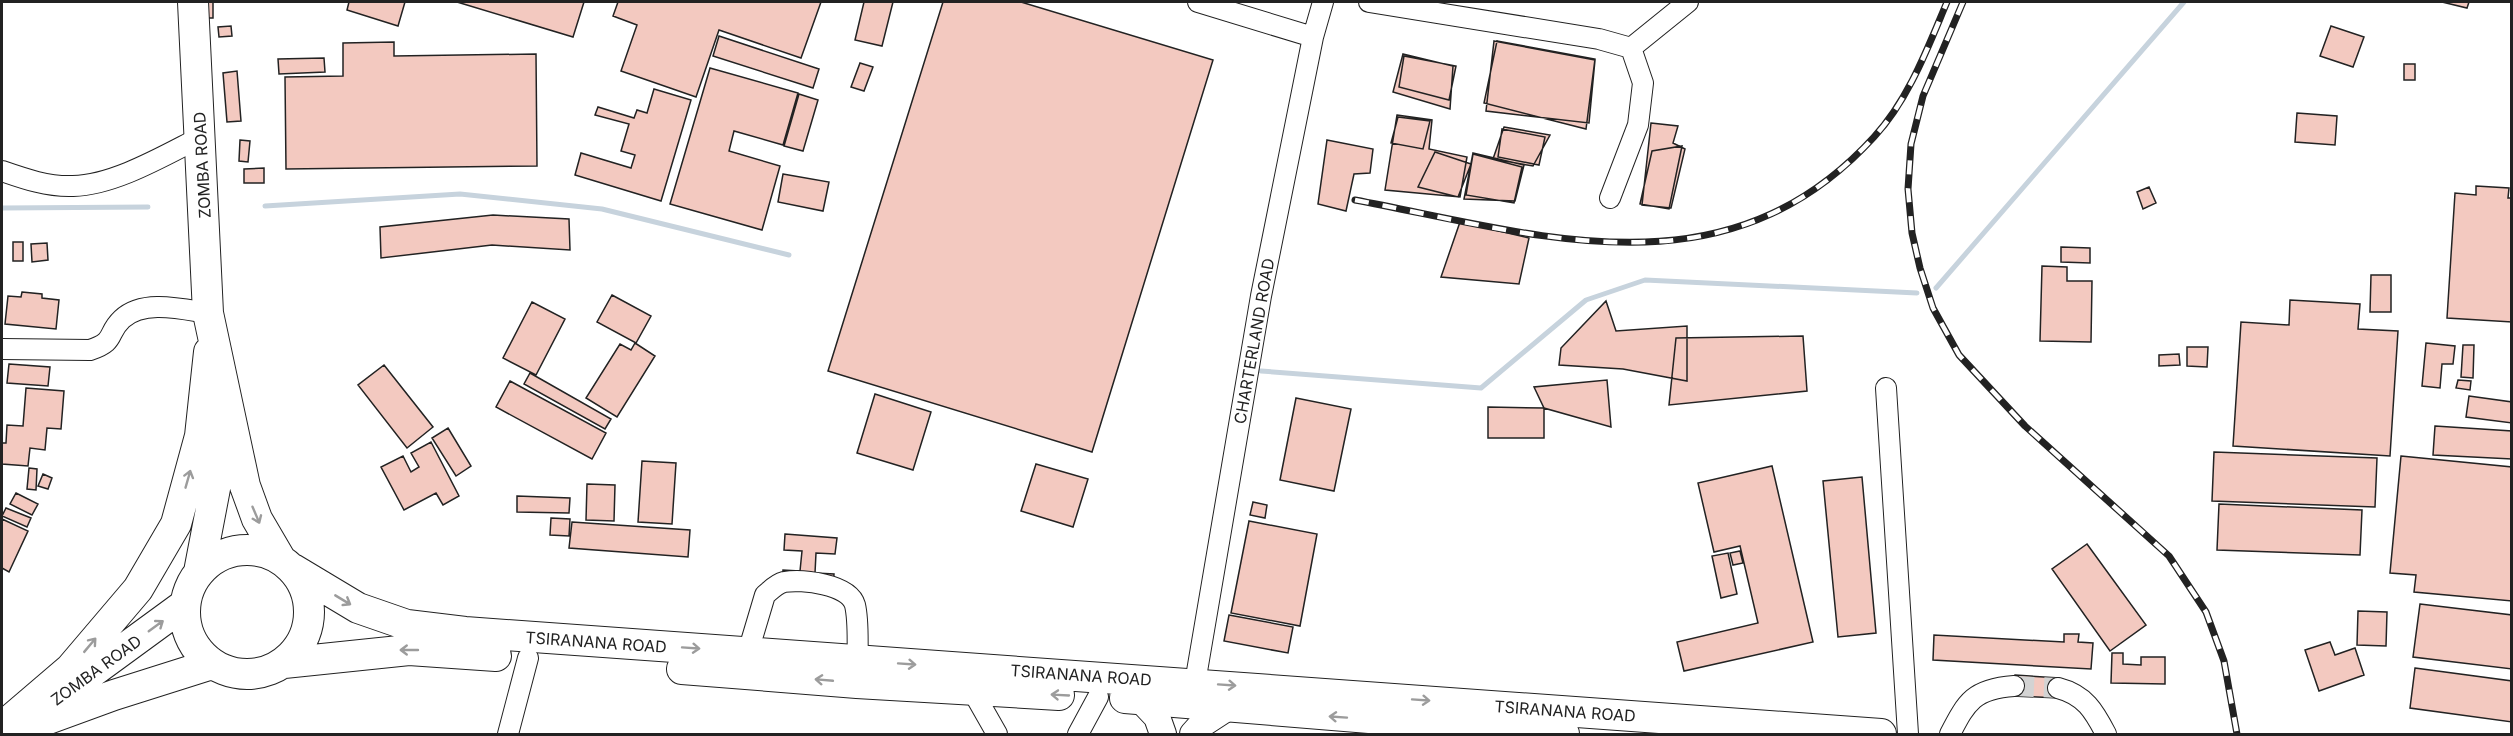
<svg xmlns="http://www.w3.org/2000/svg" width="2513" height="736" viewBox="0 0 2513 736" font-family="Inter,sans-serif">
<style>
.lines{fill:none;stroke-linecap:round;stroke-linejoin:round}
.stream{stroke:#c7d3dd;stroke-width:5}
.building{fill:#f3c9c0;stroke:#222;stroke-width:1.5}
.minor-tunnel{stroke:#d3d3d3;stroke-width:20;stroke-dasharray:20 10;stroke-linecap:butt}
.minor-casing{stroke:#222;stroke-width:22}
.major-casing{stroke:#222;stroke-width:28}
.highway-casing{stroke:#222;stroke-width:32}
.minor{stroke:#fff;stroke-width:20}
.major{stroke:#fff;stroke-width:26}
.highway{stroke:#fff;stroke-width:30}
.rail-casing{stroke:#222;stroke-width:7}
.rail{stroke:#fff;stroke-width:4.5;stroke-dasharray:14;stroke-linecap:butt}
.oneway{stroke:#9c9c9c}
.labels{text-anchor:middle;stroke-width:4.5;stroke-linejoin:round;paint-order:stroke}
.street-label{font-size:16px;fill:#222;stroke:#fff}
</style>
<rect width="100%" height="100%" fill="#fff"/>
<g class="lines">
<path class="stream" d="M265 206 460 194 602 209 789 255
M2 208 148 207
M1936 288 2184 2
M1261 371 1481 388 1586 300 1645 280 1917 293"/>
</g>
<path class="building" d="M201 2H213V18H201Z
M349 2H405L398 26 347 10Z
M457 2H584L573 37Z
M618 2H821L801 58 719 30 696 97 621 71 637 25 613 16Z
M864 2H893L882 46 855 40Z
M943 2H1021L1213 60 1092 452 828 371Z
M2442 2H2469L2467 8Z
M231 26 232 36 219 37 218 27Z
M2331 26 2364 37 2353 67 2320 56Z
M719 36 819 69 813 88 713 56Z
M1494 41 1595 60 1589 123 1486 111Z
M1497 41 1595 59 1586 129 1484 103Z
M394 42V56L536 54 537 166 286 169 285 77 343 76V43Z
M1403 54 1453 66 1450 109 1393 92Z
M1404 56 1456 66 1449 100 1399 87Z
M324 58 325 72 279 74 278 59Z
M860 63 873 67 864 91 851 87Z
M2404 64H2415V80H2404Z
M710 68 798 93 783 145 734 131 729 151 780 166 762 230 670 204Z
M237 71 241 121 227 122 223 73Z
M654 89 691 100 661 201 575 175 581 153 631 168 635 155 621 151 629 124 595 115 598 107 634 118 637 110 647 113Z
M799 94 818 100 803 151 784 146Z
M2297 113 2337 116 2335 145 2295 142Z
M1397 115 1432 120 1429 149 1467 157 1460 197 1385 190Z
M1398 117 1430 121 1423 149 1391 143Z
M1651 123 1678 126 1673 143 1685 149 1671 208 1642 205Z
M1504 127 1550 135 1533 166 1493 159Z
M1502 129 1545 137 1539 165 1498 157Z
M240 140 250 141 248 162 239 161Z
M1327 140 1373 149 1370 173 1354 174 1346 211 1318 204Z
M1682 146 1669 209 1640 204 1652 151Z
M1435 152 1471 164 1458 197 1418 187Z
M1473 153 1524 165 1515 201 1464 199Z
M1473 154 1522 167 1514 203 1466 195Z
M264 168V183H244V169Z
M783 174 829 182 823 211 778 202Z
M2476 186 2509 188 2508 198H2512V322L2447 318 2455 193 2476 195Z
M2149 187 2156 203 2143 209 2137 192Z
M493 215 569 219 570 250 492 245 381 258 380 227Z
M1460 222 1529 238 1519 284 1441 277Z
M13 242H23V261H13Z
M47 243 48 260 32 262 31 244Z
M2061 247 2090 248V263L2061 262Z
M2042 266 2067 267V281H2092L2091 342 2040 341Z
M2371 275H2391V312H2370Z
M22 292 42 294V298L59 300 56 329 5 324 8 296 21 297Z
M612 295 651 316 636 343 597 322Z
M2290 300 2360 304 2358 329 2398 331 2390 456 2233 446 2241 322 2289 325Z
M1606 301 1616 331 1687 326V381L1623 369 1559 365 1561 348Z
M532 302 565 319 536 375 503 358Z
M1803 336 1807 391 1669 405 1676 338Z
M635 343 655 356 617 417 586 398 620 344 631 350Z
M2426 343 2455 346 2453 364H2442L2440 388 2422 386Z
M2463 345H2474L2473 378 2461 377Z
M2187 347H2208L2207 367 2187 366Z
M2179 354 2180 365 2159 366V355Z
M9 364 50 367 48 386 7 383Z
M384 365 433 427 407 448 358 385Z
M530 373 611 419 605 429 524 384Z
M1607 380 1611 427 1544 408 1534 387Z
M2458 380 2471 381 2470 390 2456 388Z
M510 381 606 433 592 459 496 407Z
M26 388 64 391 61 429 47 428 45 450 30 448 28 466 2 464V443H6L7 425 23 426Z
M875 394 931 412 913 470 857 453Z
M2469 396 2512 402V423L2466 417Z
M1296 398 1351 409 1334 491 1280 480Z
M1488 407 1544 408V438H1488Z
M2435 426 2512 431V459L2433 455Z
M448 428 471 466 456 476 432 438Z
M431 442 459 496 443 505 436 493 404 510 381 467 403 456 411 472 419 467 411 453Z
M2214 452 2377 458 2375 507 2212 501Z
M2401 456 2512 467V601L2414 592 2416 575 2390 573Z
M642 461 676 463 672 524 638 522Z
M1036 464 1088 479 1073 527 1021 511Z
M1772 466 1813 642 1684 671 1677 642 1758 623 1740 546 1714 552 1698 483Z
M29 468 37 469 36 490 27 489Z
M43 474 52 478 48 489 38 486Z
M1862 477 1876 633 1838 637 1823 481Z
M587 484 615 485 614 521 586 520Z
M16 493 38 504 32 515 10 504Z
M517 496 570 498 569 513 517 512Z
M1253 502 1267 505 1265 518 1250 515Z
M2219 504 2362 510 2360 555 2217 550Z
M6 508 31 518 27 527 2 516Z
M551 518 570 519 569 536 550 535Z
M2 519 28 531 9 572 2 568Z
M1249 521 1317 534 1300 626 1231 613Z
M572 522 690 530 688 557 569 548Z
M785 534 837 538 835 554 816 553 815 573 834 574 833 590 782 586 783 570 800 571 802 551 784 550Z
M2087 544 2146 625 2110 651 2052 569Z
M1740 551 1743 563 1733 565 1730 553Z
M1728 553 1737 594 1721 598 1712 556Z
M2420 604 2512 615V669L2413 657Z
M2358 611 2387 612 2386 646 2357 645Z
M1229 615 1293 627 1288 653 1224 641Z
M2064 634H2079L2078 642 2093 643 2091 669 1933 660 1934 635 2064 642Z
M2330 642 2335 655 2355 648 2364 675 2319 691 2305 650Z
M2112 653H2123V664L2141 665V657H2165V684L2111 683Z
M2415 668 2512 681V722L2410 708Z
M2015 675 2059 678 2058 698 2013 696Z"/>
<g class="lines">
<path class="minor-tunnel" d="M2014 686 2058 688"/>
<g class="minor-casing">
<path id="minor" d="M1198 2 1313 37
M1369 2 1599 39 1631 48 1643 83 1638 125 1610 198
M1631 48 1688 2
M2 171C25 179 48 187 73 186 115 185 165 155 201 137
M2 349 90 350C117 341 106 334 122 319 143 299 182 309 208 313
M1886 388 1908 734
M748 652 765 595C771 590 776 584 784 582 802 579 849 584 855 605 859 622 857 643 858 661
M1195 683 1261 296 1313 37 1323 2
M2058 688C2085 695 2094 711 2106 734
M972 690 997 734
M508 734 528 658
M1078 734 1098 697
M1950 734C1967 701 1974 689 2014 686"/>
</g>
<g class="major-casing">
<path id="major" d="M1140 699 1157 717 1163 734
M1193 734 1202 724 1225 709"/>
</g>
<g class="highway-casing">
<path id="highway" d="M193 2 208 313 245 486 257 519 281 560
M185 612a62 62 0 1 1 124 0a62 62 0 1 1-124 0Z
M293 569 358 608 407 625 465 632 1881 734
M199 572 217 478 221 419
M284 663 409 650 496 656
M682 669 857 683 1059 695
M65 692 184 605
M1125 698 1564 734
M2 727 70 669 138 589 176 524 200 436 209 352
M7 734 114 695 212 664"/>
</g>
<use href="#minor" class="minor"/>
<use href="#major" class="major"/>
<use href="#highway" class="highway"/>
<g class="rail-casing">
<path id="rail" d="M1963 2 1923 96 1911 144 1908 189 1912 233 1920 268 1933 308 1959 355 2025 426 2169 556 2206 612 2224 661 2237 734
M1355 200C1541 235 1726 299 1874 137 1909 99 1928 47 1947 2"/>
</g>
<use href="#rail" class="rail"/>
</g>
<defs><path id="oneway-shaft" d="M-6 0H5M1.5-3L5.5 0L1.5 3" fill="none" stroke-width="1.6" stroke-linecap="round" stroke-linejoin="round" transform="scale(1.5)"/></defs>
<g class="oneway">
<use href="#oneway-shaft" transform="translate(188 479) rotate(-74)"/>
<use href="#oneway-shaft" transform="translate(256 515) rotate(67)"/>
<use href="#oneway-shaft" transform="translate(343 600) rotate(31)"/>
<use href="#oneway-shaft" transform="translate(156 626) rotate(-36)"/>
<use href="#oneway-shaft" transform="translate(90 645) rotate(-50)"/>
<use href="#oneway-shaft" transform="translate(691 648) rotate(4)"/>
<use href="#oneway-shaft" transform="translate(409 650) rotate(180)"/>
<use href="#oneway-shaft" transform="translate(907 664) rotate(4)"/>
<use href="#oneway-shaft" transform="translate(824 680) rotate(-175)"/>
<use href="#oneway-shaft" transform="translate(1227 685) rotate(4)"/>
<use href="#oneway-shaft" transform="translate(1060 695) rotate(-177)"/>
<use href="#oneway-shaft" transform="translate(1421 700) rotate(4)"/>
<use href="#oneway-shaft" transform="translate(1338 717) rotate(-176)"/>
</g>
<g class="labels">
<g class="street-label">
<text transform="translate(202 165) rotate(-93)" y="6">ZOMBA ROAD</text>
<text transform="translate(1254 341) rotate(-80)" y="6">CHARTERLAND ROAD</text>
<text transform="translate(596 642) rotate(4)" y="6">TSIRANANA ROAD</text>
<text transform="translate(96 670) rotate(-36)" y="6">ZOMBA ROAD</text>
<text transform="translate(1081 675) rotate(4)" y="6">TSIRANANA ROAD</text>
<text transform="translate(1565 711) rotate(4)" y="6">TSIRANANA ROAD</text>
</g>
</g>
<rect width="2513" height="736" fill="none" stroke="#222222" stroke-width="6"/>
</svg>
